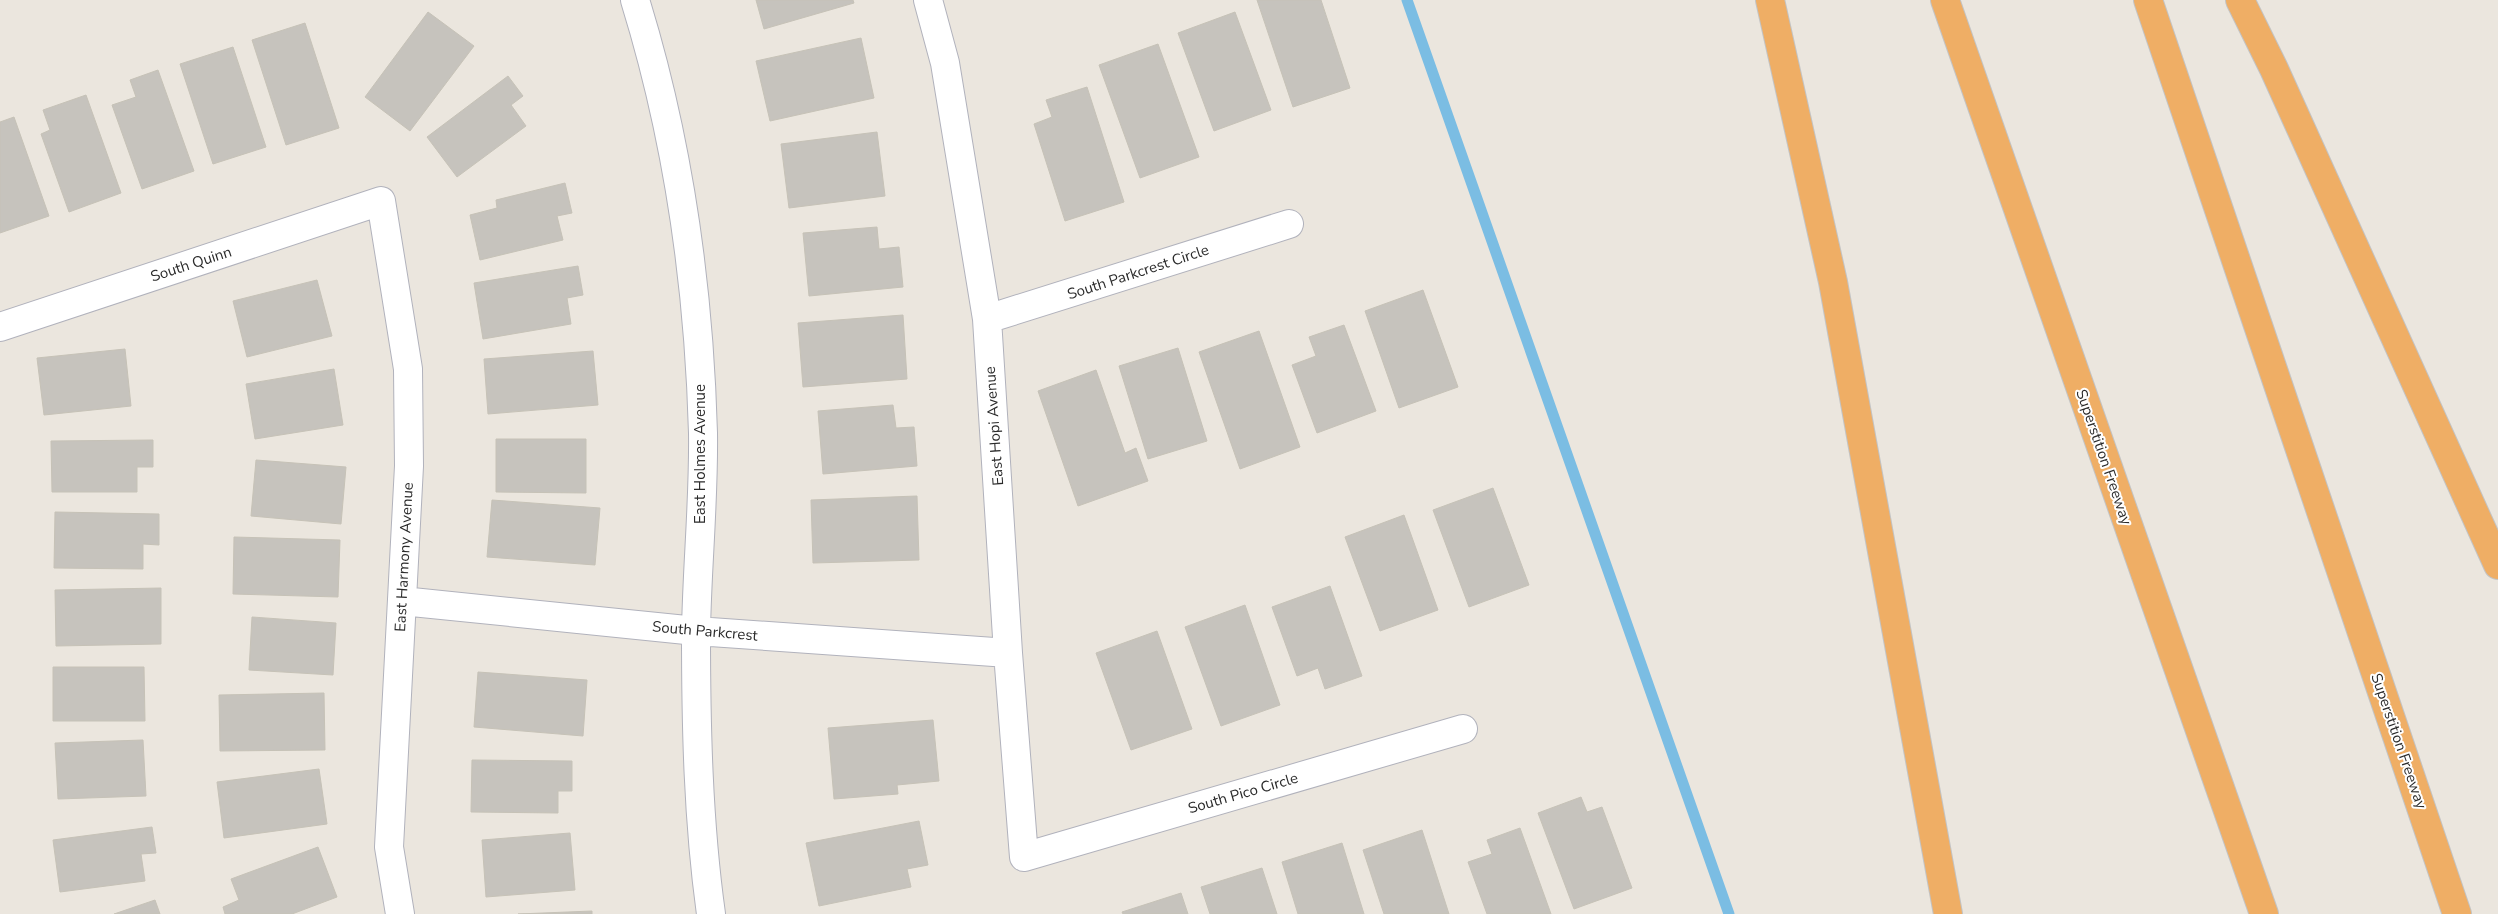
<svg xmlns="http://www.w3.org/2000/svg" width="2498" height="914" viewBox="0 0 2498 914" font-family="'Nunito Sans',sans-serif">
<style>
.lines{fill:none;stroke-linecap:round;stroke-linejoin:round}
.stream{stroke:#7bbde3;stroke-width:11}
.building{fill:#c6c3bd;stroke:#c6c2b7}
.minor-casing{stroke:#b1b2bc;stroke-width:30}
.highway-casing{stroke:#c3c3c3;stroke-width:30}
.minor{stroke:#fff;stroke-width:28}
.highway{stroke:#efae65;stroke-width:28}
.labels{text-anchor:middle;stroke-width:4;stroke-linejoin:round;paint-order:stroke}
.street-label{font-size:15px;fill:#2a2a2a;stroke:#fff}
</style>
<rect width="100%" height="100%" fill="#ebe6de"/>
<g class="lines">
<path class="stream" d="M1407 0 1729 914"/>
</g>
<path class="building" d="M756 0H853L854 3 764 29Z
M1257 0H1321L1350 88 1293 107Z
M428 12 474 46 410 131 365 97Z
M1235 12 1271 110 1214 131 1178 33Z
M305 23 339 128 286 145 252 40Z
M861 38 874 98 770 121 756 61Z
M1158 44 1199 157 1140 178 1099 65Z
M233 47 266 147 213 164 180 64Z
M158 70 194 171 142 189 112 105 136 97 130 80Z
M508 76 523 96 511 105 526 126 457 177 427 137Z
M1087 87 1124 202 1065 221 1034 124 1052 117 1046 100Z
M86 95 121 193 69 212 41 134 50 130 43 110Z
M14 117 49 216 0 233V122Z
M877 132 885 196 789 208 781 144Z
M565 183 572 213 557 216 563 240 480 260 470 215 497 208 496 200Z
M877 227 879 249 899 247 903 287 809 296 803 233Z
M578 266 583 295 567 298 571 324 483 339 474 283Z
M317 280 332 336 247 357 233 301Z
M1423 290 1458 387 1399 408 1365 311Z
M903 315 907 379 803 387 798 323Z
M1344 325 1376 411 1317 433 1292 365 1316 356 1309 337Z
M1259 331 1300 447 1240 469 1199 352Z
M1178 348 1207 441 1148 459 1119 366Z
M125 349 131 406 44 415 37 358Z
M593 351 598 405 488 414 484 359Z
M334 369 343 425 255 439 246 384Z
M1096 370 1125 453 1136 448 1148 481 1078 506 1038 391Z
M893 405 896 428 914 427 917 466 823 474 818 411Z
M496 439H586V493L496 492Z
M153 440V467H137V492H52L51 441Z
M256 460 346 467 341 524 251 516Z
M1493 488 1529 585 1469 607 1433 510Z
M917 496 919 560 813 563 811 500Z
M492 500 600 508 595 565 487 557Z
M55 512 159 514V545L143 544V569L54 568Z
M1404 515 1438 610 1380 631 1345 537Z
M234 537 340 540 338 597 233 594Z
M1330 586 1362 676 1325 689 1318 668 1297 676 1272 607Z
M161 588V644L56 646 55 590Z
M1245 605 1280 705 1221 726 1185 627Z
M252 617 336 623 333 675 249 670Z
M1157 631 1192 729 1131 750 1096 653Z
M53 667H144L145 721H53Z
M478 672 587 680 583 736 474 727Z
M324 693 325 750 220 751 219 695Z
M933 720 939 781 897 785 898 794 834 799 828 728Z
M143 740 146 796 58 799 55 743Z
M472 760 572 761V791H558V813L471 812Z
M319 769 327 824 224 838 217 782Z
M1581 797 1587 812 1602 807 1632 888 1574 909 1538 813Z
M919 821 928 865 907 869 911 887 819 906 806 843Z
M152 827 156 853 141 854 145 881 60 892 53 840Z
M1520 828 1551 914H1487L1468 862 1492 854 1487 840Z
M1422 830 1449 914H1384L1363 850Z
M570 833 575 890 486 897 482 840Z
M1342 843 1364 914H1298L1282 862Z
M318 847 337 897 292 914H225L223 907 239 900 231 879Z
M1262 868 1277 914H1210L1201 887Z
M1181 893 1188 914H1123L1122 912Z
M155 900 160 914H114Z
M592 911V914H518Z"/>
<g class="lines">
<g class="minor-casing">
<path id="minor" d="M635 0C678 139 699 288 703 433 704 500 697 566 696 632 696 726 698 821 711 914
M928 0 945 63 987 319 1008 653 1024 857 1463 729
M987 319 1289 224
M0 327 381 201 408 369 409 466 389 847 400 914
M402 601 696 631 1008 653"/>
</g>
<g class="highway-casing">
<path id="highway" d="M1770 0 1833 282 1948 914
M1945 0 2264 914
M2148 0 2457 914
M2240 0 2274 69 2498 565"/>
</g>
<use href="#minor" class="minor"/>
<use href="#highway" class="highway"/>
</g>
<g class="labels">
<g class="street-label">
<text transform="translate(191 264) rotate(-18)" y="5">South Quinn</text>
<text transform="translate(1138 272) rotate(-18)" y="5">South Parkcrest Circle</text>
<text transform="translate(994 426) rotate(-94)" y="5">East Hopi Avenue</text>
<text transform="translate(700 454) rotate(-90)" y="5">East Holmes Avenue</text>
<text transform="translate(2104 457) rotate(71)" y="5">Superstition Freeway</text>
<text transform="translate(404 557) rotate(-87)" y="5">East Harmony Avenue</text>
<text transform="translate(705 631) rotate(5)" y="5">South Parkcrest</text>
<text transform="translate(2399 741) rotate(71)" y="5">Superstition Freeway</text>
<text transform="translate(1243 793) rotate(-16)" y="5">South Pico Circle</text>
</g>
</g>
</svg>
